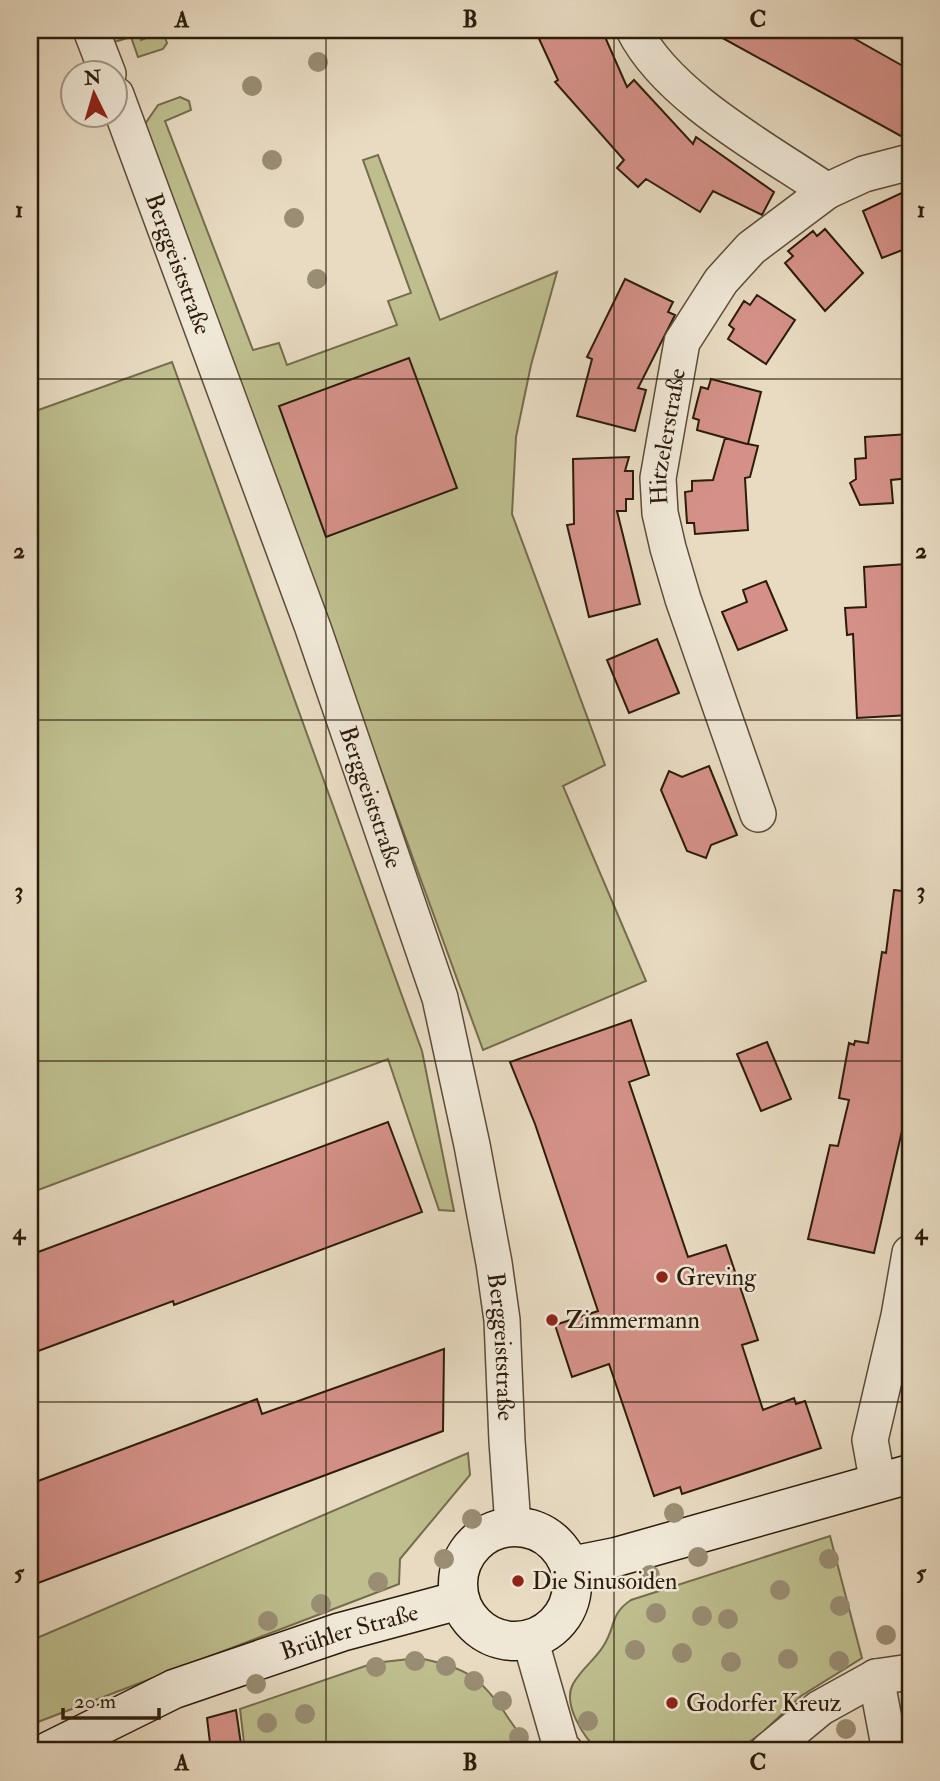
<svg xmlns="http://www.w3.org/2000/svg" width="940" height="1781" viewBox="0 0 940 1781" font-family="'IM FELL Double Pica',serif">
<style>
.green{fill:#bebe8e;stroke:#756d4c;stroke-width:2}
.building{fill:#d59189;stroke:#2c1c0b;stroke-width:2}
.lines{fill:none;stroke-linecap:round;stroke-linejoin:round}
.minor-casing{stroke:#5b4c39;stroke-width:38}
.secondary-casing{stroke:#2c1c0b;stroke-width:41}
.minor{stroke:#f0e8d7;stroke-width:35}
.secondary{stroke:#f0e8d7;stroke-width:38}
.tree{fill:#998d73}
.grid{fill:none;stroke:#2c1c0b;stroke-width:2;stroke-opacity:0.55}
.poi-dot{fill:#8f2418;stroke:#f0e8d7;stroke-width:2.5}
.labels{text-anchor:middle;stroke-width:5;stroke-linejoin:round;paint-order:stroke}
.street-label{font-size:24px;fill:#2c1c0b;stroke:#f0e8d7}
.poi-label{font-size:24px;fill:#2c1c0b;stroke:#f0e8d7;text-anchor:start}
.neatline{fill:none;stroke:#2c1c0b;stroke-width:2.5}
.grid-label{font-size:23px;text-anchor:middle;font-weight:bold;fill:#2c1c0b}
</style>
<rect width="100%" height="100%" fill="#e8dbc2"/>
<filter id="stains"><feTurbulence type="fractalNoise" baseFrequency=".00286" numOctaves="4"/><feColorMatrix values="0 0 0 0 .2 0 0 0 0 .09 0 0 0 0 .02 0 0 0 .5 -.17"/></filter>
<radialGradient id="worn" r=".72"><stop offset=".6" stop-color="#630" stop-opacity="0"/><stop offset="1" stop-color="#630" stop-opacity=".3"/></radialGradient>
<path class="green" d="M110 30H137L141 40 163 32 167 43 163 49 138 57 131 37 114 42Z
M180 97 189 101 191 110 165 121 253 350 279 343 287 365 397 325 388 301 411 293 363 160 378 155 440 320 557 272 531 365 516 437 512 514 605 765 563 786 646 981 483 1050 245 398 143 127 158 105Z
M172 362 422 1051 454 1211 439 1210 388 1059 30 1193V413Z
M468 1453 470 1475 400 1559 399 1584 30 1725V1641Z
M830 1536 862 1658 801 1696 763 1732 737 1751H599C584 1738 562 1704 573 1684 581 1669 596 1659 604 1645 616 1626 610 1614 631 1600Z
M418 1658C467 1667 482 1678 509 1719 516 1729 524 1740 529 1751H245L240 1709 374 1663Z"/>
<path class="building" d="M535 30H602L627 87 634 80 693 144 696 137 774 192 762 215 713 191 700 212 646 179 638 187 617 168 624 160 555 82 558 80Z
M708 30H839L910 70V141Z
M910 189V247L882 258 863 211Z
M825 229 863 273 825 311 785 263 793 256 788 251 813 231 817 236Z
M625 279 673 302 668 312 675 315 638 388 646 390 635 431 577 416 592 359 587 357Z
M757 295 795 320 766 364 728 339 734 329 729 325 744 301 750 305Z
M409 358 457 488 326 537 279 406Z
M711 379 761 392 748 444 758 446 750 477 745 478 748 530 695 534 694 523H687L685 492 692 491V481L713 480 725 438 747 444 697 430 699 420 693 418 697 402 701 387 708 389Z
M909 434 910 478 891 480 893 503 860 505 850 483 856 479 855 459 866 458 865 437Z
M629 457 625 471H633V499H626V511H617L640 604 589 617 567 525 574 524 573 459Z
M906 564 910 631H905L910 715 857 718 853 634 847 635 845 608 866 607 864 567Z
M766 581 787 630 738 650 722 612 747 602 743 590Z
M657 639 679 693 629 713 607 660Z
M709 766 737 835 711 845 706 858 687 851 661 790 669 771 682 777Z
M894 890 910 892V1096L874 1253 808 1239 830 1145 838 1146 849 1100 839 1098 849 1043 854 1045 855 1041 868 1043 882 952 886 953Z
M631 1020 649 1075 629 1082 688 1257 726 1245 758 1340 742 1345 763 1410 794 1398 796 1404 805 1401 821 1448 682 1494 680 1487 654 1496 609 1364 572 1377 555 1325 598 1311 535 1124 510 1062Z
M767 1042 791 1099 761 1111 737 1054Z
M388 1122 422 1212 174 1305 173 1301 30 1354V1255Z
M444 1349 443 1431 30 1586V1484L257 1399 262 1414Z
M236 1710 242 1751H211L207 1718Z"/>
<g class="lines">
<g class="minor-casing">
<g id="minor">
<path d="M91 30 108 74"/>
<path d="M634 30C668 97 765 149 827 191L864 174 910 162"/>
<path id="s1" d="M116 95 313 628 440 998 472 1145 494 1263 502 1320 507 1441 513 1526"/>
<path id="s2" d="M758 814 683 599 668 548 660 513 658 478 682 342 721 281 751 248 827 191"/>
<path d="M878 1484 870 1440 899 1316 910 1253"/>
<path d="M530 1639 561 1747 565 1751"/>
<path d="M876 1677 890 1751"/>
<path d="M768 1751 820 1708 876 1677 910 1672"/>
</g>
</g>
<g class="secondary-casing">
<g id="secondary">
<circle cx="515" cy="1584" r="57"/>
<path d="M571 1566 616 1557 910 1474"/>
<path id="s3" d="M49 1751 174 1689 341 1632 460 1600"/>
</g>
</g>
<use href="#minor" class="minor"/>
<use href="#secondary" class="secondary"/>
</g>
<g class="tree">
<circle cx="318" cy="62" r="10"/>
<circle cx="252" cy="86" r="10"/>
<circle cx="272" cy="160" r="10"/>
<circle cx="294" cy="218" r="10"/>
<circle cx="317" cy="279" r="10"/>
<circle cx="674" cy="1513" r="10"/>
<circle cx="472" cy="1519" r="10"/>
<circle cx="698" cy="1557" r="10"/>
<circle cx="444" cy="1559" r="10"/>
<circle cx="829" cy="1559" r="10"/>
<circle cx="650" cy="1575" r="10"/>
<circle cx="378" cy="1582" r="10"/>
<circle cx="780" cy="1590" r="10"/>
<circle cx="321" cy="1604" r="10"/>
<circle cx="840" cy="1606" r="10"/>
<circle cx="656" cy="1613" r="10"/>
<circle cx="702" cy="1616" r="10"/>
<circle cx="728" cy="1619" r="10"/>
<circle cx="268" cy="1621" r="10"/>
<circle cx="886" cy="1635" r="10"/>
<circle cx="635" cy="1650" r="10"/>
<circle cx="682" cy="1653" r="10"/>
<circle cx="788" cy="1659" r="10"/>
<circle cx="415" cy="1661" r="10"/>
<circle cx="839" cy="1661" r="10"/>
<circle cx="731" cy="1662" r="10"/>
<circle cx="446" cy="1666" r="10"/>
<circle cx="376" cy="1667" r="10"/>
<circle cx="474" cy="1681" r="10"/>
<circle cx="256" cy="1684" r="10"/>
<circle cx="502" cy="1701" r="10"/>
<circle cx="305" cy="1714" r="10"/>
<circle cx="588" cy="1721" r="10"/>
<circle cx="267" cy="1723" r="10"/>
<circle cx="846" cy="1729" r="10"/>
<circle cx="519" cy="1737" r="10"/>
</g>
<path class="grid" d="M326 30V1751M614 30V1751M30 379H910M30 720H910M30 1061H910M30 1402H910"/>
<g class="poi-dot">
<circle cx="662" cy="1277" r="7"/>
<circle cx="552" cy="1320" r="7"/>
<circle cx="518" cy="1581" r="7"/>
<circle cx="672" cy="1703" r="7"/>
</g>
<g class="labels">
<g class="street-label">
<text dy="8" stroke="none"><textPath href="#s1" startOffset="180">Berggeiststraße</textPath></text>
<text dy="8" stroke="none"><textPath href="#s2" startOffset="394">Hitzelerstraße</textPath></text>
<text dy="8" stroke="none"><textPath href="#s1" startOffset="747">Berggeiststraße</textPath></text>
<text dy="8" stroke="none"><textPath href="#s1" startOffset="1314">Berggeiststraße</textPath></text>
<text dy="8" stroke="none"><textPath href="#s3" startOffset="324">Brühler Straße</textPath></text>
</g>
<g class="poi-label">
<text x="676" y="1285">Greving</text>
<text x="566" y="1328">Zimmermann</text>
<text x="532" y="1589">Die Sinusoiden</text>
<text x="686" y="1711">Godorfer Kreuz</text>
</g>
</g>
<rect width="940" height="1781" fill="none" stroke="#e8dbc2" stroke-width="77"/>
<g transform="translate(94 94) rotate(355)"><circle r="33" fill="#f0e8d7" stroke="#a29685" stroke-width="2"/>
<path d="M0-5L12 26L0 18L-12 26Z" fill="#8f2418"/>
<text y="-10" font-size="19" font-weight="bold" text-anchor="middle" fill="#2c1c0b">N</text>
</g>
<path d="M63 1708v10h96v-10" fill="none" stroke="#2c1c0b" stroke-width="3.5"/>
<text x="74" y="1708" font-size="21" fill="#2c1c0b" stroke="#f0e8d7" stroke-width="5" paint-order="stroke">20 m</text>
<rect x="38" y="38" width="864" height="1704" class="neatline"/>
<g class="grid-label">
<text x="182" y="27">A</text>
<text x="470" y="27">B</text>
<text x="758" y="27">C</text>
<text x="19" y="217">1</text>
<text x="921" y="217">1</text>
<text x="19" y="558">2</text>
<text x="921" y="558">2</text>
<text x="19" y="898">3</text>
<text x="921" y="898">3</text>
<text x="19" y="1239">4</text>
<text x="921" y="1239">4</text>
<text x="19" y="1580">5</text>
<text x="921" y="1580">5</text>
<text x="182" y="1770">A</text>
<text x="470" y="1770">B</text>
<text x="758" y="1770">C</text>
</g>
<rect width="100%" height="100%" filter="url(#stains)"/>
<rect width="100%" height="100%" fill="url(#worn)"/>
</svg>
